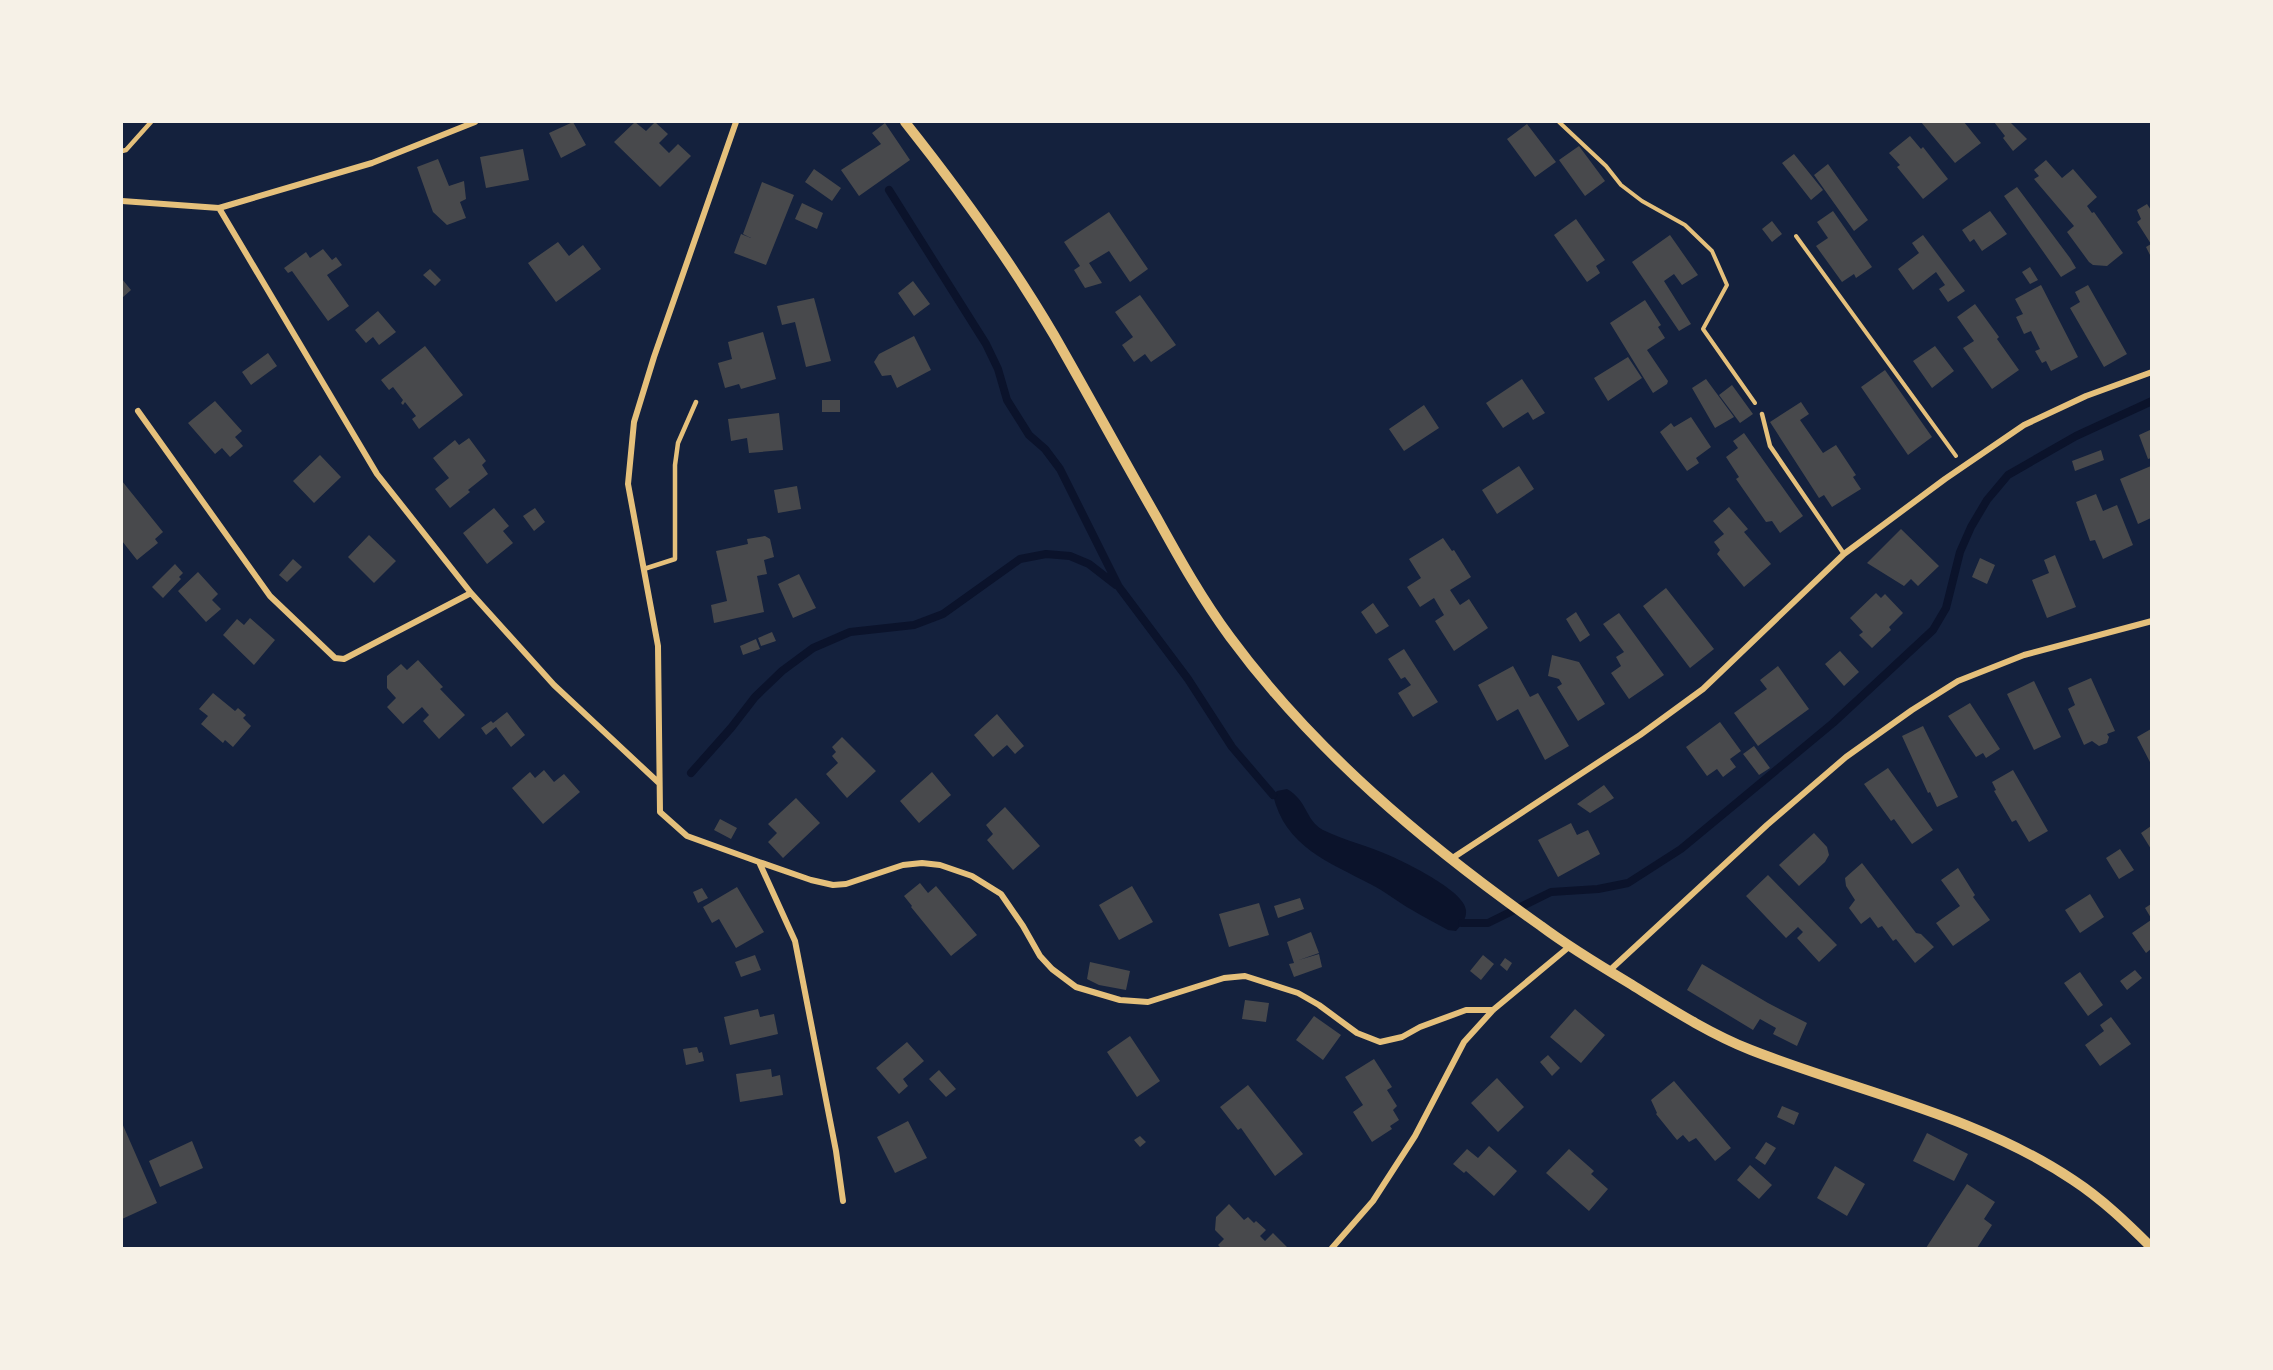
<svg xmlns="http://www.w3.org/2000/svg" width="2273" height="1370" viewBox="0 0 2273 1370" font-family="Roboto,sans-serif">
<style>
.water{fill:#0b132b}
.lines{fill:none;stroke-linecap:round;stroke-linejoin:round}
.stream{stroke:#0b132b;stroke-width:8}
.building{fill:#48494c}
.path{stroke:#e5c07b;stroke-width:4}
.service{stroke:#e5c07b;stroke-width:4.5}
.minor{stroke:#e5c07b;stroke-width:6}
.tertiary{stroke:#e5c07b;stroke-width:10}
</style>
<rect width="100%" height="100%" fill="#14213d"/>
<path class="water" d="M1287 789C1308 801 1305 820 1323 830 1345 841 1370 846 1393 857 1410 865 1464 891 1466 910 1467 919 1461 925 1456 931L1448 930C1436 923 1423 917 1412 910 1398 902 1386 892 1372 885 1329 862 1285 847 1273 795L1277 791Z"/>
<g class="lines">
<path class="stream" d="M889 190 986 344 998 369 1007 400 1029 435 1045 449 1060 469 1119 587 1188 679 1232 747 1273 795
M691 773 731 728 755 697 782 671 813 648 850 632 914 625 943 614 1020 559 1046 554 1070 556 1089 564 1116 585
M1462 923H1488L1551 892 1598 889 1628 883 1681 849 1833 723 1933 630 1946 608 1960 552 1971 527 1987 500 2008 475 2076 436 2152 401"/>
</g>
<path class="building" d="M573 122 586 145 561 158 549 133Z
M635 122 646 131 655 122 668 134 659 143 669 153 678 144 691 156 660 187 614 142Z
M1921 122H1964L1981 143 1955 163Z
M1994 122H2010L2027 139 2013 151 2003 138 2005 136Z
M885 123 910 160 859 196 841 170 881 144 872 133Z
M1527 124 1556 162 1535 177 1507 139Z
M1910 136 1921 149 1923 147 1948 179 1923 199 1897 167 1900 165 1889 153Z
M1579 146 1605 181 1585 196 1559 160Z
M523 149 529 180 486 188 480 157Z
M1794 154 1823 190 1811 200 1782 163Z
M438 159 449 186 464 181 466 199 460 202 466 218 447 225 433 212 417 167Z
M2046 160 2062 178 2073 169 2097 197 2087 206 2092 213 2094 212 2123 253 2107 266 2093 265 2089 262 2067 232 2074 226 2034 179 2039 176 2034 170Z
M1828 164 1868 220 1854 231 1814 175Z
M814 169 841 188 832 201 805 182Z
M762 182 794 195 766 265 734 253 741 234 751 238 743 234Z
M2017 187 2070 258 2076 268 2061 277 2004 196Z
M802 203 823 213 817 229 795 219Z
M2147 204 2151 210V257L2146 247 2151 244 2137 222 2141 219 2137 210Z
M1833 211 1872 267 1856 278 1854 274 1842 282 1816 246 1828 238 1817 222Z
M1990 211 2007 234 1982 251 1974 239 1970 242 1962 230Z
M1109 212 1148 269 1130 282 1109 251 1089 263 1102 283 1085 288 1074 270 1080 266 1064 242Z
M1576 219 1605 260 1596 266 1600 273 1587 282 1554 235Z
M1772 221 1782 234 1772 242 1762 229Z
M1670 235 1698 275 1682 285 1674 274 1664 281 1691 324 1679 331 1632 262Z
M1923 235 1965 291 1948 302 1939 289 1945 285 1936 272 1913 290 1898 269 1919 253 1912 243Z
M558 242 569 256 583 245 601 269 556 302 528 263Z
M323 249 332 260 336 257 342 265 327 275 349 306 328 321 292 271 288 273 284 268 306 252 310 258Z
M2030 267 2038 280 2030 284 2022 272Z
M430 269 441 280 435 286 423 275Z
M122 279 131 290 122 298Z
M913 281 930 304 914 316 898 293Z
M2041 285 2078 357 2051 371 2046 361 2042 363 2035 351 2040 349 2031 331 2024 334 2016 317 2023 314 2015 299Z
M2088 285 2127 354 2104 367 2070 308 2080 302 2075 292Z
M1140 295 1176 345 1151 362 1145 354 1134 362 1122 345 1133 337 1115 312Z
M814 298 831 361 806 367 795 322 782 325 777 306Z
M1645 300 1661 325 1658 327 1665 338 1647 350 1668 381 1667 384 1653 393 1610 323Z
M1975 304 1999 337 1997 339 2019 370 1992 389 1963 348 1974 341 1957 317Z
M378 311 396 332 379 345 373 337 366 343 355 330Z
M763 332 776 379 741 389 739 384 725 388 718 363 732 359 728 342Z
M914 336 931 370 897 388 891 375 882 376 874 362 879 354Z
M425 346 463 395 419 429 412 419 416 416 405 402 403 405 401 403 403 400 393 387 389 390 381 380Z
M1935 346 1954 371 1932 388 1913 361Z
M268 353 277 366 251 385 242 372Z
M1628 357 1642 378 1608 401 1594 378Z
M1885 370 1932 437 1908 455 1861 387Z
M1522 379 1545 413 1533 420 1528 412 1503 428 1486 403Z
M1706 379 1734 417 1715 428 1692 388Z
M1732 385 1753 414 1740 423 1719 395Z
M822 400H840V412H822Z
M215 401 242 431 235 437 243 446 230 457 222 448 215 454 188 423Z
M1801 402 1809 414 1800 420 1823 453 1836 445 1856 475 1853 477 1861 489 1832 507 1824 495 1819 498 1770 422Z
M1424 405 1439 428 1404 451 1389 429Z
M779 413 783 450 749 453 747 438 731 441 728 419Z
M1691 417 1711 447 1696 458 1699 463 1687 471 1660 432 1671 423 1674 427Z
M2150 430 2151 458 2148 459 2139 435Z
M1744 433 1803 516 1780 533 1772 521 1766 522 1736 479 1739 477 1726 457 1738 448 1733 441Z
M469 438 486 461 482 465 488 474 468 490 470 492 450 508 435 489 449 478 433 458 455 440 459 445Z
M2101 450 2104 460 2075 471 2072 461Z
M320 455 341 477 314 503 293 481Z
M1519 466 1534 489 1497 514 1482 490Z
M2151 466V518L2138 524 2120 479Z
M122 481 163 532 155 539 158 543 137 560 122 541Z
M797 486 801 509 778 513 774 490Z
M2096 494 2103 511 2117 505 2133 545 2103 559 2095 540 2090 541 2076 502Z
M1729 507 1748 529 1744 532 1771 564 1744 587 1717 554 1720 550 1714 542 1724 534 1713 521Z
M494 508 509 526 503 531 513 543 487 564 463 533Z
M535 508 545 522 534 531 523 516Z
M1901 529 1939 566 1918 586 1911 579 1904 586 1867 563Z
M369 535 396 561 374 583 348 557Z
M765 536 770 539 774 557 764 560 767 574 757 576 764 612 714 623 711 605 727 601 716 551 748 544 747 539Z
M1443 538 1452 551 1454 550 1471 577 1450 590 1460 605 1469 599 1488 628 1454 651 1435 621 1444 615 1434 598 1420 607 1407 587 1421 578 1409 559Z
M2055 555 2076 607 2047 618 2032 580 2049 573 2044 560Z
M1980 558 1995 565 1987 584 1972 577Z
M293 559 302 567 287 582 279 575Z
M175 564 183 573 179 577 181 579 163 598 152 587Z
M198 572 218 594 212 600 221 609 206 622 178 591Z
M799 574 816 608 793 618 778 584Z
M1666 588 1714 649 1690 668 1643 606Z
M1876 593 1881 598 1885 594 1903 613 1889 627 1891 630 1872 648 1859 635 1863 632 1850 618Z
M1373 603 1389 626 1376 634 1361 612Z
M1576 612 1590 635 1580 642 1566 619Z
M1619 613 1664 675 1629 699 1611 673 1621 666 1616 657 1624 652 1603 624Z
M250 618 275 640 254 665 223 635 237 619 244 625Z
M772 632 776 641 761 646 758 638Z
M756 639 760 649 743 655 740 646Z
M1404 649 1438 702 1413 717 1398 693 1411 685 1405 677 1401 679 1388 659Z
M1840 651 1859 672 1844 686 1825 664Z
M1552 655 1579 662 1605 704 1578 721 1557 687 1562 684 1559 679 1548 676Z
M418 660 443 687 440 689 465 715 439 739 423 721 429 715 422 707 403 724 387 707 396 698 387 688V676L401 664 407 670Z
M1513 666 1530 697 1538 693 1569 746 1545 760 1518 709 1497 721 1478 685Z
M1778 666 1809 709 1758 746 1734 713 1767 689 1760 680Z
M2091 678 2115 731 2107 734 2109 737 2107 743 2099 746 2092 741 2084 745 2068 709 2075 705 2068 688Z
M2034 681 2061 737 2034 750 2007 694Z
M213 693 235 711 238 708 246 715 243 718 251 726 233 747 225 740 223 743 201 724 208 716 199 709Z
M1970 703 2000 749 1986 758 1983 753 1976 757 1948 716Z
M507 712 525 735 511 747 496 727 486 735 481 728 491 721 493 723Z
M997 714 1024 746 1015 754 1007 745 993 757 974 735Z
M1720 722 1741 751 1730 759 1736 767 1723 777 1717 769 1707 776 1686 747Z
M1923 726 1958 797 1937 807 1930 792 1928 793 1902 736Z
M2151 729V764L2137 737Z
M842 737 876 771 847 798 826 774 838 763 832 756 836 752 832 747Z
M1754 746 1770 768 1759 775 1743 754Z
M1888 768 1933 830 1912 844 1894 819 1891 821 1864 784Z
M544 770 554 782 564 774 580 792 543 824 512 788 530 772 535 778Z
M2013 770 2048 831 2029 842 2016 820 2012 822 1994 791 1996 790 1992 782Z
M932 772 951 795 919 823 900 801Z
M1604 785 1614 798 1590 813 1577 804Z
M796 798 820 823 783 858 768 842 777 833 768 824Z
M1005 807 1040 846 1013 870 987 840 993 834 986 825Z
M720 819 737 828 731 839 714 830Z
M1571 823 1577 835 1588 830 1600 854 1558 877 1538 840Z
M2151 826V849L2141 833Z
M1814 833 1827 847 1829 855 1825 862 1799 886 1779 865Z
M2120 849 2134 870 2119 879 2106 858Z
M1862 863 1916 933 1921 934 1934 947 1915 963 1896 939 1893 941 1882 926 1878 928 1870 917 1861 924 1849 908 1855 900 1846 886 1845 878Z
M1958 868 1975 895 1973 897 1990 920 1953 946 1936 923 1960 906 1941 880Z
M1768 875 1837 945 1819 962 1797 938 1803 932 1798 927 1786 938 1746 896Z
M920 883 928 893 936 886 977 935 951 956 911 907 912 906 904 896Z
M1132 886 1153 922 1119 940 1099 905Z
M737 887 764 932 736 948 719 919 712 923 703 907Z
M702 888 708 898 698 903 693 892Z
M2090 894 2104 917 2080 933 2065 910Z
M1300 898 1304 909 1278 918 1274 906Z
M1259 903 1269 935 1229 947 1219 914Z
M2151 904V918L2145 908Z
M2151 920V949L2146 953 2132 933Z
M1311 932 1319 953 1299 960 1319 954 1322 967 1294 977 1289 964 1294 963 1287 942Z
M755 955 761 970 741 977 735 962Z
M1483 955 1494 964 1481 980 1470 971Z
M1505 958 1512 963 1507 971 1500 965Z
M1090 962 1130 971 1126 990 1099 985 1087 979Z
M1702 964 1768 1003 1807 1023 1797 1046 1773 1034 1776 1028 1760 1019 1753 1030 1687 990Z
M2135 970 2142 978 2127 990 2120 981Z
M2080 972 2103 1005 2088 1016 2064 983Z
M1245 1000 1269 1003 1266 1022 1242 1019Z
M758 1009 760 1017 774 1014 778 1034 730 1045 724 1017Z
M1575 1009 1605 1035 1581 1063 1550 1037Z
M1314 1016 1341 1035 1323 1060 1296 1040Z
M2111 1017 2131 1044 2100 1066 2085 1045 2104 1031 2100 1025Z
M1130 1036 1160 1081 1137 1097 1107 1052Z
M907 1042 924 1061 903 1079 908 1086 899 1094 876 1068Z
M697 1047 699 1053 702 1052 704 1061 686 1065 683 1049Z
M1548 1055 1560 1068 1552 1076 1540 1062Z
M1374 1059 1392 1087 1387 1090 1397 1106 1393 1110 1399 1120 1390 1126 1392 1129 1372 1142 1353 1112 1363 1105 1345 1077Z
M771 1069 772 1077 780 1075 783 1095 740 1102 736 1074Z
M939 1070 956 1089 946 1097 929 1079Z
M1497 1078 1524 1107 1498 1132 1471 1103Z
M1674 1081 1731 1148 1715 1161 1696 1138 1689 1142 1683 1135 1677 1140 1656 1114 1657 1113 1651 1100Z
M1248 1085 1303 1154 1275 1176 1241 1128 1238 1130 1220 1107Z
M1782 1106 1799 1113 1794 1125 1777 1117Z
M908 1121 927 1158 895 1173 877 1137Z
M122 1123 157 1203 122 1219Z
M1927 1133 1968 1154 1954 1181 1913 1161Z
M1140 1136 1146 1142 1140 1147 1134 1140Z
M192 1141 203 1168 160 1187 149 1161Z
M1766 1142 1776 1148 1765 1165 1755 1158Z
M1489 1146 1517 1171 1494 1196 1466 1171 1464 1173 1453 1164 1467 1149 1478 1158Z
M1569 1149 1594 1171 1591 1174 1608 1189 1589 1211 1546 1173Z
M1750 1165 1772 1185 1759 1199 1737 1180Z
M1835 1166 1865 1184 1847 1216 1817 1198Z
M1967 1184 1995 1202 1984 1219 1992 1225 1977 1248H1926Z
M1229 1204 1244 1220 1248 1217 1254 1223 1256 1221 1266 1230 1260 1236 1265 1241 1273 1233 1288 1248H1221L1218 1245 1224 1239 1215 1230 1216 1217Z"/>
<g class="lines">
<path class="path" d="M1559 122 1606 166 1621 185 1642 201 1685 225 1712 251 1727 285 1703 329 1755 403
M1796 236 1956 456"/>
<path class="service" d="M122 151 126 150 151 122
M1762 414 1770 446 1844 554
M644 569 675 559V465L678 443 696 402"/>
<path class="minor" d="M736 122 654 357 634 422 628 484 658 646 660 812 687 836 759 862 795 941 836 1151 843 1201
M122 201 219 208 372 163 475 122
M219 208 377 474 471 593 554 685 659 783
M138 411 270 596 335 658 344 659 471 593
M1451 859 1640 735 1703 689 1844 554 1945 479 2024 425 2086 396 2152 372
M759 862 811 880 833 885 846 884 903 865 922 863 940 865 972 876 1001 894 1023 926 1040 956 1052 969 1076 987 1120 1000 1148 1002 1224 978 1245 976 1298 993 1319 1005 1357 1033 1380 1042 1402 1037 1420 1027 1466 1010H1493
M1609 971 1767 825 1846 757 1912 710 1958 681 2024 655 2152 621
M1332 1248 1373 1201 1415 1136 1464 1042 1493 1010 1570 946"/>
<path class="tertiary" d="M905 122C959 190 1010 260 1054 335 1089 396 1122 457 1157 518 1179 558 1202 599 1230 637 1314 751 1425 844 1541 926 1569 947 1599 965 1629 983 1668 1007 1708 1033 1751 1050 1858 1092 1976 1115 2073 1180 2102 1199 2127 1223 2152 1248"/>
</g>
<rect width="2273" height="1370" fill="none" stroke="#f6f1e7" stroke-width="246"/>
</svg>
